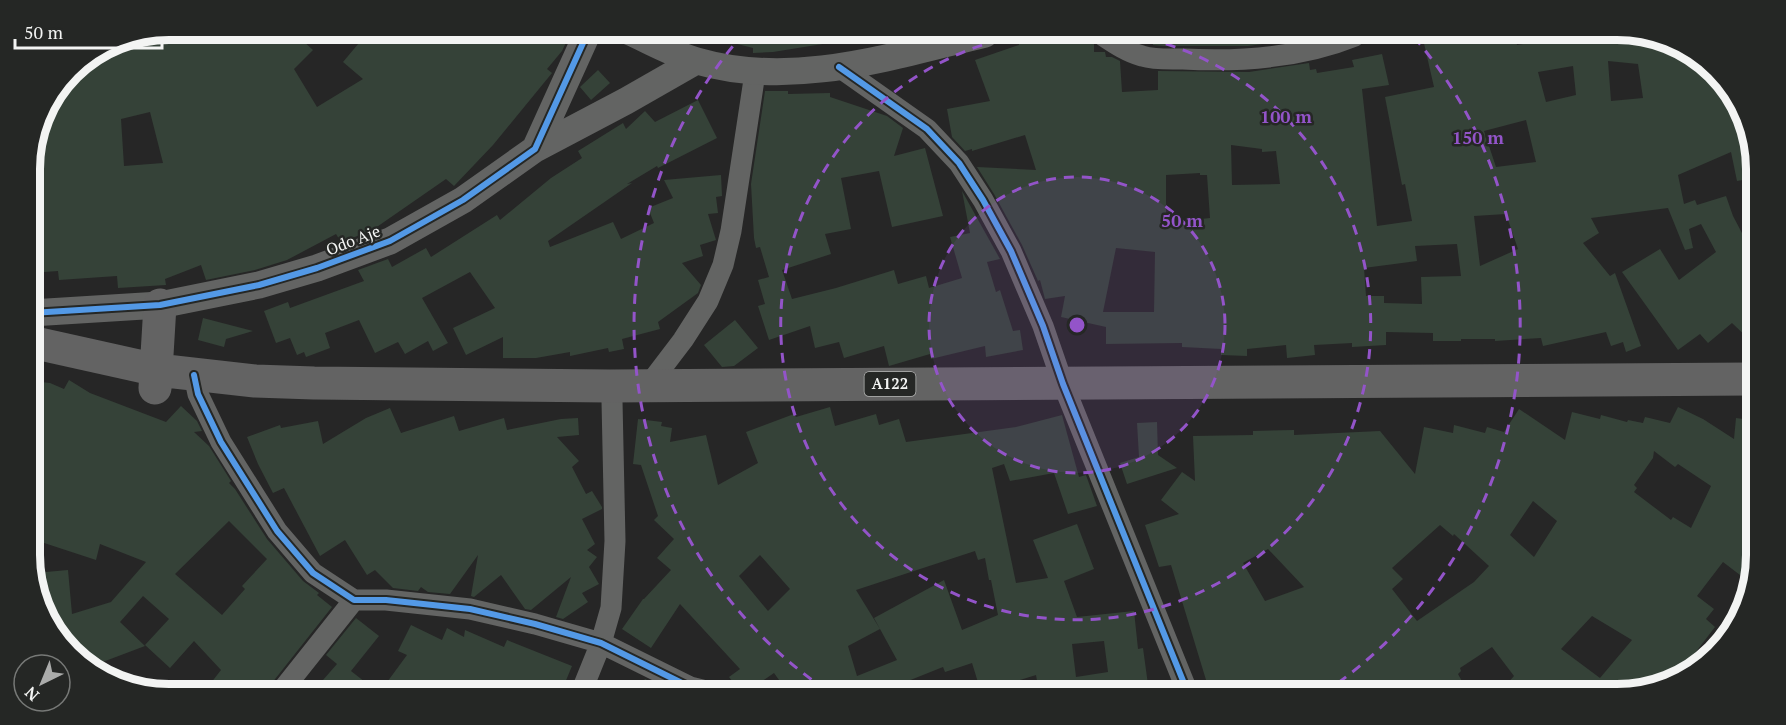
<svg xmlns="http://www.w3.org/2000/svg" width="1786" height="725" viewBox="0 0 1786 725" font-family="'PT Serif',serif">
<style>
.building{fill:#354238;fill-rule:evenodd}
.lines{fill:none;stroke-linecap:round;stroke-linejoin:round}
.minor{stroke:#636463;stroke-width:21}
.tertiary{stroke:#636463;stroke-width:27}
.trunk{stroke:#636363;stroke-width:33}
.cycleway-casing{stroke:#252725;stroke-width:10}
.cycleway{stroke:#5399e6;stroke-width:6}
.ring{fill:none;stroke:#9354c9;stroke-width:3;stroke-dasharray:10 8}
.labels{text-anchor:middle;stroke-width:5;stroke-linejoin:round;paint-order:stroke}
.shield{fill:#252725;stroke:#b5b6b5;stroke-width:1.5}
.shield-label{font-size:15px;font-weight:bold;fill:#f3f4f3}
.street-label{font-size:16px;fill:#f3f4f3;stroke:#252725}
.rim{fill:none;stroke:#f3f4f3;stroke-width:8}
.centre{fill:#9354c9;stroke:#252725;stroke-width:3}
.ring-label{font-size:18px;text-anchor:middle;font-weight:bold;fill:#9354c9;stroke:#252725;stroke-width:5;stroke-linejoin:round;paint-order:stroke}
</style>
<rect width="100%" height="100%" fill="#262626"/>
<path class="building" d="M169 30 312 31 303 41 313 50 294 69 317 107 363 79 343 62 369 31 571 32 562 51 547 69 552 73 493 145 454 186 446 179 371 231 341 242 336 234 287 260 255 270 206 280 201 265 165 279 166 285 118 288 117 276 59 280 58 271 31 273 30 160 45 107 77 65 116 40ZM150 112 163 163 124 166 121 119Z
M715 33H834L835 42 773 52 753 53V48L714 38Z
M1036 34 1074 35V42H1091L1094 44V52H1105L1106 57H1112L1120 61 1122 92 1158 90V71L1249 72 1309 63 1310 70 1316 69 1317 73 1354 67 1352 60 1382 54 1389 85 1362 89 1377 226 1412 221 1405 184 1402 185 1385 97 1434 87 1423 39 1435 36 1515 37 1517 45 1562 37H1624L1668 42 1727 84 1755 151 1754 178 1737 181 1731 152 1678 175 1684 204 1695 200 1697 205 1726 196 1733 216 1743 235 1754 225 1752 342 1732 323 1708 343 1700 334 1678 350 1622 272 1660 249 1679 280 1716 252 1701 224 1689 229 1693 248 1685 250 1668 208 1591 218 1599 233 1583 243 1610 276 1615 273 1641 346 1626 352 1623 342 1611 346 1606 332 1543 346 1541 338 1495 341V339H1461V341H1433V333L1386 332V345L1352 347V343L1314 345 1315 355 1287 358 1286 345 1247 349V356L1221 355V349L1182 347V343L1106 344V327L1061 317 1065 296 1045 299 1040 280 1038 281 1022 245 994 194 977 167 1036 170 1025 135 972 151V149L965 151 952 137 947 109 990 101 975 60 1019 45V41L1036 40ZM1608 61 1638 64 1643 98 1611 101ZM1573 66 1576 95 1546 102 1538 72ZM1526 120 1536 162 1496 167 1484 131ZM1231 145 1262 149V152L1276 151 1280 184 1232 185ZM1200 173V175H1207L1210 218 1166 223V175ZM1506 214 1518 249 1480 266 1474 216ZM1457 244 1461 276 1421 277 1422 304 1384 303V296H1366L1364 268 1417 261 1415 246ZM1116 248 1155 252 1154 312H1103Z
M1153 35 1304 36 1305 38 1248 46H1163L1153 45Z
M598 70 610 83 591 100 580 87Z
M765 91H788V94L830 93V97L887 116 903 128 894 156 925 148 943 216 892 227 879 171 841 178 851 229 825 234 831 254 782 270 792 299 836 288 894 270 898 284 926 276 929 288 962 278 950 237 970 233 962 191 1000 259 987 262 996 292 1000 290 1013 331 1020 330 1023 350 986 357 985 346 931 359 930 354 889 366 884 346 844 358 839 342 815 348 810 326 769 340 758 306 765 304 758 280 769 277 760 247 756 248 754 238 751 184Z
M698 100 717 138 658 168 657 166 627 184 632 183 548 241 550 247 613 222 621 239 654 223 648 208 673 198 664 180 721 175 722 196 716 197 718 213 708 214 716 240 700 245 703 256 682 263 701 285 698 293 658 322 660 329 622 339 624 349 609 352 608 348 570 356V352L536 358H503V337L466 355 453 328 495 308 470 272 422 298 448 343 433 351 428 341 405 354 398 342 375 353 359 320 325 333 330 348 306 357 304 352 297 355 290 338 276 343 264 311 288 302 290 308 364 281 358 270 388 259 392 267 426 248 431 257 497 215 500 220 551 178 582 158 578 151 623 123 626 129 645 111 655 122Z
M203 318 253 331 226 339 224 347 198 340Z
M735 320 758 348 734 366 722 367 704 345Z
M69 380 90 393 166 422 181 406 197 421 202 431 194 432 209 446 231 481 229 483 235 489 267 539 303 581 319 593 317 595 332 607 268 688H207L221 670 194 641 170 668 145 645 169 619 143 596 120 622 145 646 92 666 64 647 37 591 35 573 68 570 72 614 111 602 146 562 100 544 96 560 32 539V489L37 471 32 470V468L37 448 32 447V381L50 383 64 389ZM229 521 267 559 242 586 245 589 222 615 175 574Z
M830 407 835 426 876 414 879 425 899 419 906 442 1016 427 1062 415 1079 477 1086 475 1097 506 1068 514 1054 473 1010 481 1004 464 992 468 1016 583 1048 578 1033 540 1077 524 1094 569 1064 581 1077 617 1134 611 1138 649 1143 648 1149 692H1039L1036 675 981 692 972 663 945 672 943 667 898 685 901 691H787L774 673 749 690H739L729 677 740 669 680 604 651 648 622 629 643 599H644L671 570 657 558 674 539 654 520 658 516 641 465 633 464 638 419 662 422 661 426 672 428 670 442 706 435 718 485 758 463 746 432 794 414 796 417ZM975 551 978 560 985 558 989 580H991L998 615 962 630 944 580 874 618 897 660 857 676 848 646 880 629 856 590ZM760 555 790 589 768 611 739 576ZM1104 641 1108 672 1076 677 1072 644Z
M1678 407 1703 419 1734 439 1736 418 1751 420 1749 564 1740 575 1723 562 1697 596 1714 609 1706 619 1715 627 1695 653 1702 658 1692 670 1625 695 1516 694 1506 685 1514 676 1492 647 1460 668 1461 671 1458 674 1469 694 1350 693 1345 681 1321 693H1210L1171 565 1159 567 1145 525 1179 514 1161 500 1182 472 1195 481 1193 436 1253 435V431L1294 430V435L1380 431 1415 474 1424 427 1453 433 1454 425 1485 433 1487 427 1504 432 1519 409 1565 440 1572 412 1600 419 1601 415 1627 422 1628 420 1643 423 1645 417 1670 423ZM1654 451 1675 467 1678 464 1711 486 1691 528 1673 517 1671 520 1634 492 1637 488 1634 485 1653 458ZM1533 501 1557 521 1534 557 1510 535ZM1440 525 1453 536 1454 534 1489 566 1474 582 1417 621 1392 589 1403 579 1392 568ZM1268 549 1304 587 1265 601 1243 563ZM1592 616 1632 640 1600 678 1561 649Z
M390 408 401 433 454 416 459 431 504 418 507 430 561 419 578 418 579 435 557 437 579 461 572 467 586 494 592 491 602 507V509L582 519 595 544 587 550 597 557 589 567 599 584 582 593 588 602 563 619 556 617 571 577 531 610 525 609 501 575 474 597 471 596 478 555 450 594 428 592 421 587 418 591 393 588 375 570 367 575 345 540 320 556 284 488 273 493 258 464 247 437 280 425 281 428 318 421 323 444 366 418Z
M1157 422 1158 455 1177 468 1127 484 1120 463 1139 457 1137 423Z
M356 618 379 636 351 671 374 689 316 688 337 664 326 655Z
M411 625 442 640 447 628 464 637 465 630 504 647 507 640 572 666 562 690 382 689 407 655 398 651Z
M645 679 659 686 656 690H638Z"/>
<g class="lines">
<path class="minor" d="M1102 35C1114 43 1127 52 1142 56 1155 60 1170 59 1183 59 1241 62 1301 58 1355 36
M839 67 927 129 959 163 983 200 1011 251 1043 326 1063 384 1188 693
M194 375 198 394 221 442 277 531 313 573 354 600H386L470 609 535 624 601 643 690 687 702 690
M648 386 683 340 708 301 723 265 731 231 755 73
M284 688 354 600
M582 690 601 643 611 608 615 541 612 401"/>
<path class="tertiary" d="M630 32C652 42 675 55 697 61 793 89 892 56 985 34
M535 149 626 101 696 61
M31 313 160 305 259 285 317 268 390 241 463 200 535 149 588 32"/>
<path class="trunk" d="M31 342 157 370 255 381 314 383 610 386 1752 379
M155 388 160 305"/>
<g class="cycleway-casing">
<path id="cycleway" d="M839 67 927 129 959 163 983 200 1011 251 1043 326 1063 384 1188 693
M31 313 160 305 259 285 317 268 390 241 463 200 535 149 588 32
M194 375 198 394 221 442 277 531 313 573 354 600H386L470 609 535 624 601 643 690 687 702 690"/>
</g>
<use href="#cycleway" class="cycleway"/>
</g>
<circle cx="1077" cy="325" r="148" fill="#9354c9" fill-opacity=".12"/>
<g class="ring">
<circle cx="1077" cy="325" r="148"/>
<path d="M1131 35A295 295 0 1 1 1026 34"/>
<path d="M826 690A443 443 0 0 1 743 34M1414 37A443 443 0 0 1 1325 692"/>
</g>
<g class="labels">
<rect class="shield" x="864.5" y="372" width="51" height="24" rx="4.5"/>
<g class="shield-label">
<text x="890" y="389">A122</text>
</g>
<g class="street-label">
<text transform="translate(353 240) rotate(-21)" y="6">Odo Aje</text>
</g>
</g>
<path d="M0 0H1786V725H0ZM169 40H1617A129 129 0 0 1 1746 169V555A129 129 0 0 1 1617 684H169A129 129 0 0 1 40 555V169A129 129 0 0 1 169 40Z" fill="#252725" fill-rule="evenodd"/>
<path class="rim" d="M169 40H1617A129 129 0 0 1 1746 169V555A129 129 0 0 1 1617 684H169A129 129 0 0 1 40 555V169A129 129 0 0 1 169 40Z"/>
<circle cx="1077" cy="325" r="9" class="centre"/>
<g class="ring-label">
<text x="1286" y="123">100 m</text>
<text x="1478" y="144">150 m</text>
<text x="1182" y="227">50 m</text>
</g>
<g transform="translate(42 683) rotate(223)"><circle r="28" fill="#252725" stroke="#777977" stroke-width="1.5"/>
<path d="M0-4.5L10 22L0 15L-10 22Z" fill="#abacab"/>
<text y="-9" font-size="16" font-weight="bold" text-anchor="middle" fill="#f3f4f3">N</text>
</g>
<path d="M15 39v9h147v-9" fill="none" stroke="#f3f4f3" stroke-width="3"/>
<text x="24" y="39" font-size="18" fill="#f3f4f3" stroke="#252725" stroke-width="4.5" paint-order="stroke">50 m</text>
</svg>
